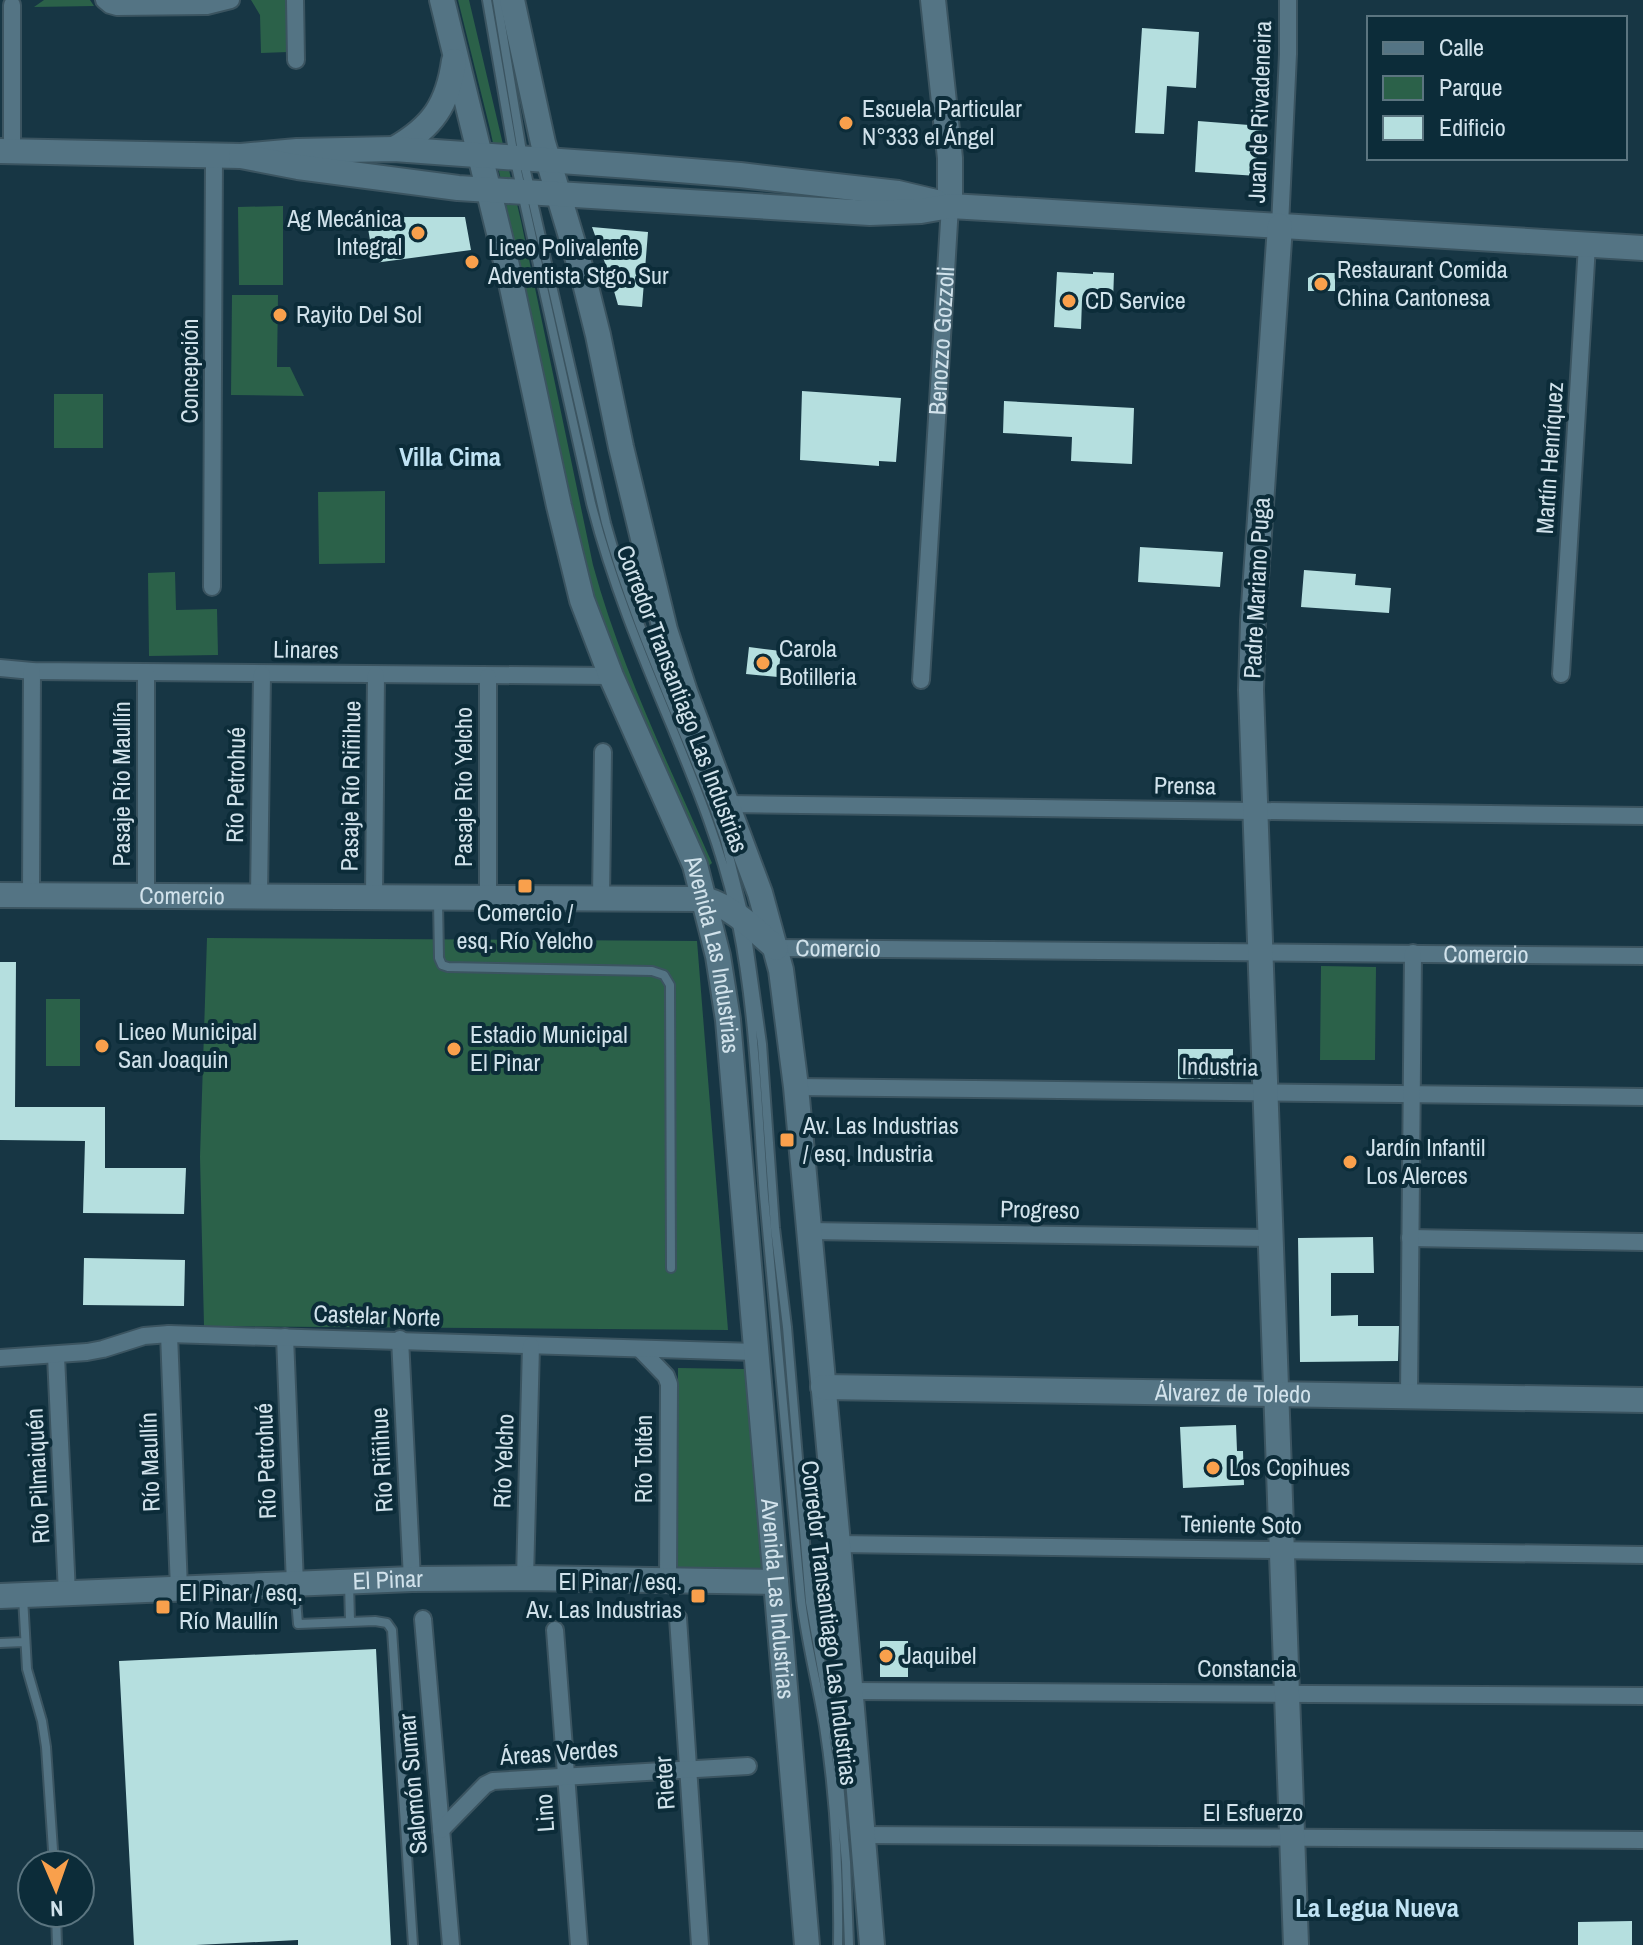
<svg xmlns="http://www.w3.org/2000/svg" width="1643" height="1945" viewBox="0 0 1643 1945" font-family="'Archivo Narrow',sans-serif">
<style>
.green{fill:#2b6149}
.building{fill:#b5dfdf}
.lines{fill:none;stroke-linecap:round;stroke-linejoin:round}
.lane-casing{stroke:#3b5460;stroke-width:12}
.street-casing{stroke:#3b5460;stroke-width:20}
.secondary-casing{stroke:#3b5460;stroke-width:28}
.lane{stroke:#547484;stroke-width:8}
.street{stroke:#547484;stroke-width:16}
.secondary{stroke:#547484;stroke-width:24}
.poi-dot{fill:#f9a04c;stroke:#0c2c39;stroke-width:3}
.labels{text-anchor:middle;stroke-width:8;stroke-linejoin:round;paint-order:stroke}
.poi-label{font-size:24px;fill:#d1e2eb;stroke:#0c2c39;text-anchor:start}
.street-label{font-size:24px;fill:#d1e2eb;stroke:#0c2c39}
.neighbourhood-label{font-size:26px;font-weight:bold;fill:#c0e3f4;stroke:#0c2c39}
</style>
<rect width="100%" height="100%" fill="#173644"/>
<path class="green" d="M44 0H90L94 6 34 7Z
M251 0H287L288 52 261 53 260 15Z
M458 0H469L521 221 593 565C621 668 669 765 712 863L705 869 629 704 584 570 490 129Z
M283 206V285H239L238 207Z
M232 295H278L277 367H290L304 396 231 395Z
M54 394H103V448H54Z
M385 491V563L319 564 318 492Z
M175 572 176 610 217 609 218 655 149 656 148 573Z
M207 938 697 941 728 1330 204 1326 200 1157Z
M1321 966 1376 967 1375 1060H1320Z
M46 999H80V1066H46Z
M678 1368 745 1369 770 1569 677 1567Z"/>
<path class="building" d="M1142 28 1199 32 1196 88 1167 86 1164 134 1135 133Z
M1198 121 1262 126 1258 176 1195 172Z
M366 217H465L471 250 374 263Z
M592 227 648 232 642 307 618 305 610 277Z
M1057 272 1093 274V272L1114 273 1113 302 1082 300 1081 329 1054 327Z
M1317 273H1335V291H1308V278Z
M802 391 901 398 896 462 879 461V466L800 460Z
M1004 401 1134 408 1132 464 1071 461 1072 437 1003 433Z
M1140 547 1223 552 1220 587 1138 582Z
M1304 570 1356 574 1355 585 1391 588 1389 613 1301 607Z
M749 647 781 651 778 677 746 674Z
M0 962H16L15 1107H105V1168H186L184 1214 83 1213 85 1141 0 1140Z
M1178 1049H1233V1078L1178 1079Z
M1373 1237 1374 1273H1331V1316L1358 1315V1326H1399L1398 1361 1300 1362 1298 1238Z
M84 1258 185 1260 184 1306 83 1305Z
M1236 1425 1237 1451H1243L1244 1485 1183 1488 1180 1427Z
M880 1641H908V1677H880Z
M376 1649 391 1945H298V1940L196 1945H134L119 1661Z
M1632 1921V1945H1578V1922Z"/>
<g class="lines">
<g class="lane-casing">
<path id="lane" d="M487 0 514 157 591 503C611 581 641 654 672 728 696 787 720 845 734 907
M497 0 523 158 606 523C633 621 677 713 714 808L725 840 743 912
M438 901 439 958 442 965 448 967 652 971 664 975 670 985 671 1268
M737 924C755 1014 757 1105 764 1196 775 1330 788 1465 801 1600 806 1642 817 1684 824 1726 835 1798 839 1872 838 1945
M746 929 762 1044 775 1228 787 1327 810 1602 836 1749 846 1862 849 1945
M349 1582 350 1622
M295 1587 298 1624 375 1621 387 1623 392 1630 413 1945
M23 1597 27 1669 42 1721 46 1747 54 1865
M0 1643 24 1642
M56 1913 57 1945"/>
</g>
<g class="street-casing">
<g id="street">
<path d="M104 0 110 5 117 7 207 6 231 0"/>
<path d="M295 0 296 60"/>
<path d="M12 5V151"/>
<path d="M1280 226 1288 54V0"/>
<path d="M212 587 214 156"/>
<path d="M0 668 32 671 611 676"/>
<path d="M146 672V895"/>
<path d="M1561 674 1587 245"/>
<path d="M488 677V897"/>
<path id="s1" d="M921 680 950 206"/>
<path d="M727 804 1643 816"/>
<path d="M31 895 32 671"/>
<path d="M259 896 262 674"/>
<path d="M374 897 376 675"/>
<path d="M601 898 603 752"/>
<path id="s2" d="M776 948 1643 956"/>
<path d="M796 1087 1643 1097"/>
<path d="M809 1231 1270 1238"/>
<path d="M1410 1238 1643 1242"/>
<path d="M169 1334 179 1589"/>
<path d="M285 1337 295 1584"/>
<path d="M400 1339 412 1579"/>
<path d="M640 1349 666 1376 669 1384 668 1581"/>
<path d="M56 1356 67 1594"/>
<path d="M0 1358 87 1352 103 1349 144 1336 169 1334 756 1352"/>
<path d="M1409 1396 1413 953"/>
<path d="M838 1544 1643 1555"/>
<path d="M525 1578 531 1346"/>
<path d="M678 1618 700 1945"/>
<path d="M423 1619 451 1945"/>
<path d="M555 1630 579 1945"/>
<path d="M851 1691 1643 1696"/>
<path d="M441 1830 485 1785 493 1781 748 1766"/>
<path d="M862 1835 1643 1840"/>
</g>
</g>
<g class="secondary-casing">
<g id="secondary">
<path id="s3" d="M442 0 510 278 559 506 582 600 611 676 695 865 718 956 728 1020 807 1945"/>
<path d="M512 0 543 143 585 283 598 335 621 447 665 630 685 692 760 893 781 970 796 1087 838 1544 872 1945"/>
<path d="M933 0 950 158V206"/>
<path d="M394 149C433 127 448 104 454 61"/>
<path d="M0 151 241 156 297 151 394 149 630 166 740 175 898 193 936 202"/>
<path d="M241 156 298 167 458 188 870 213 921 211 950 206 985 208 1643 248"/>
<path d="M1280 226 1253 621 1251 690 1296 1945"/>
<path id="s4" d="M0 895 704 899C733 907 754 929 776 948"/>
<path id="s5" d="M823 1387 1643 1400"/>
<path id="s6" d="M0 1596 412 1579 525 1578 776 1582"/>
</g>
</g>
<use href="#lane" class="lane"/>
<use href="#street" class="street"/>
<use href="#secondary" class="secondary"/>
</g>
<g class="poi-dot">
<circle cx="846" cy="123" r="8"/>
<circle cx="418" cy="233" r="8"/>
<circle cx="472" cy="262" r="8"/>
<circle cx="1321" cy="284" r="8"/>
<circle cx="1069" cy="301" r="8"/>
<circle cx="280" cy="315" r="8"/>
<circle cx="763" cy="663" r="8"/>
<rect x="517" y="878" width="16" height="16" rx="4"/>
<circle cx="102" cy="1046" r="8"/>
<circle cx="454" cy="1049" r="8"/>
<rect x="779" y="1132" width="16" height="16" rx="4"/>
<circle cx="1350" cy="1162" r="8"/>
<circle cx="1213" cy="1468" r="8"/>
<rect x="690" y="1588" width="16" height="16" rx="4"/>
<rect x="155" y="1599" width="16" height="16" rx="4"/>
<circle cx="886" cy="1656" r="8"/>
</g>
<g class="labels">
<g class="poi-label">
<text x="862" y="117">Escuela Particular<tspan x="862" dy="28">N°333 el Ángel</tspan></text>
<text x="402" y="227" text-anchor="end">Ag Mecánica<tspan x="402" dy="28">Integral</tspan></text>
<text x="488" y="256">Liceo Polivalente<tspan x="488" dy="28">Adventista Stgo. Sur</tspan></text>
<text x="1337" y="278">Restaurant Comida<tspan x="1337" dy="28">China Cantonesa</tspan></text>
<text x="1085" y="309">CD Service</text>
<text x="296" y="323">Rayito Del Sol</text>
<text x="779" y="657">Carola<tspan x="779" dy="28">Botilleria</tspan></text>
<text x="525" y="921" text-anchor="middle">Comercio /<tspan x="525" dy="28">esq. Río Yelcho</tspan></text>
<text x="118" y="1040">Liceo Municipal<tspan x="118" dy="28">San Joaquin</tspan></text>
<text x="470" y="1043">Estadio Municipal<tspan x="470" dy="28">El Pinar</tspan></text>
<text x="803" y="1134">Av. Las Industrias<tspan x="803" dy="28">/ esq. Industria</tspan></text>
<text x="1366" y="1156">Jardín Infantil<tspan x="1366" dy="28">Los Alerces</tspan></text>
<text x="1229" y="1476">Los Copihues</text>
<text x="682" y="1590" text-anchor="end">El Pinar / esq.<tspan x="682" dy="28">Av. Las Industrias</tspan></text>
<text x="179" y="1601">El Pinar / esq.<tspan x="179" dy="28">Río Maullín</tspan></text>
<text x="902" y="1664">Jaquibel</text>
</g>
<g class="street-label">
<text transform="translate(1260 112) rotate(-88)" y="8">Juan de Rivadeneira</text>
<text dy="8" stroke="none"><textPath href="#s1" startOffset="340">Benozzo Gozzoli</textPath></text>
<text transform="translate(190 371) rotate(-90)" y="8">Concepción</text>
<text transform="translate(1550 458) rotate(-86)" y="8">Martín Henríquez</text>
<text transform="translate(1257 588) rotate(-87)" y="8">Padre Mariano Puga</text>
<text transform="translate(306 650) rotate(1)" y="8">Linares</text>
<text transform="translate(682 699) rotate(69)" y="8">Corredor Transantiago Las Industrias</text>
<text transform="translate(122 784) rotate(-90)" y="8">Pasaje Río Maullín</text>
<text transform="translate(236 785) rotate(-89)" y="8">Río Petrohué</text>
<text transform="translate(351 786) rotate(-89)" y="8">Pasaje Río Riñihue</text>
<text transform="translate(1185 786) rotate(1)" y="8">Prensa</text>
<text transform="translate(464 787) rotate(-90)" y="8">Pasaje Río Yelcho</text>
<text dy="8" stroke="none"><textPath href="#s4" startOffset="182">Comercio</textPath></text>
<text dy="8" stroke="none"><textPath href="#s2" startOffset="62">Comercio</textPath></text>
<text dy="8" stroke="none"><textPath href="#s2" startOffset="710">Comercio</textPath></text>
<text dy="8" stroke="none"><textPath href="#s3" startOffset="996">Avenida Las Industrias</textPath></text>
<text transform="translate(1220 1067) rotate(1)" y="8">Industria</text>
<text transform="translate(1040 1210) rotate(1)" y="8">Progreso</text>
<text transform="translate(377 1316) rotate(2)" y="8">Castelar Norte</text>
<text dy="8" stroke="none"><textPath href="#s5" startOffset="410">Álvarez de Toledo</textPath></text>
<text transform="translate(644 1459) rotate(-90)" y="8">Río Toltén</text>
<text transform="translate(382 1460) rotate(-93)" y="8">Río Riñihue</text>
<text transform="translate(266 1461) rotate(-92)" y="8">Río Petrohué</text>
<text transform="translate(504 1461) rotate(-88)" y="8">Río Yelcho</text>
<text transform="translate(150 1462) rotate(-92)" y="8">Río Maullín</text>
<text transform="translate(38 1476) rotate(-93)" y="8">Río Pilmaiquén</text>
<text transform="translate(1241 1525) rotate(1)" y="8">Teniente Soto</text>
<text dy="8" stroke="none"><textPath href="#s6" startOffset="388">El Pinar</textPath></text>
<text dy="8" stroke="none"><textPath href="#s3" startOffset="1644">Avenida Las Industrias</textPath></text>
<text transform="translate(829 1623) rotate(83)" y="8">Corredor Transantiago Las Industrias</text>
<text x="1247" y="1677">Constancia</text>
<text transform="translate(559 1753) rotate(-4)" y="8">Áreas Verdes</text>
<text transform="translate(665 1783) rotate(-94)" y="8">Rieter</text>
<text transform="translate(413 1784) rotate(-95)" y="8">Salomón Sumar</text>
<text transform="translate(545 1813) rotate(-94)" y="8">Lino</text>
<text x="1253" y="1821">El Esfuerzo</text>
</g>
<g class="neighbourhood-label">
<text x="450" y="466">Villa Cima</text>
<text x="1377" y="1917">La Legua Nueva</text>
</g>
</g>
<rect x="1367" y="16" width="260" height="144" fill="#0c2c39" stroke="#5b7580" stroke-width="2"/>
<rect x="1383" y="42" width="40" height="12" fill="#547484" stroke="#5b7580" stroke-width="2"/>
<text x="1439" y="56" font-size="24" fill="#d1e2eb">Calle</text>
<rect x="1383" y="76" width="40" height="24" fill="#2b6149" stroke="#5b7580" stroke-width="2"/>
<text x="1439" y="96" font-size="24" fill="#d1e2eb">Parque</text>
<rect x="1383" y="116" width="40" height="24" fill="#b5dfdf" stroke="#5b7580" stroke-width="2"/>
<text x="1439" y="136" font-size="24" fill="#d1e2eb">Edificio</text>
<g transform="translate(56 1889) rotate(178)"><circle r="38" fill="#0c2c39" stroke="#5b7580" stroke-width="2"/>
<path d="M0-6L14 30L0 20L-14 30Z" fill="#f9a04c"/>
<text y="-12" font-size="22" font-weight="bold" text-anchor="middle" fill="#d1e2eb">N</text>
</g>
</svg>
